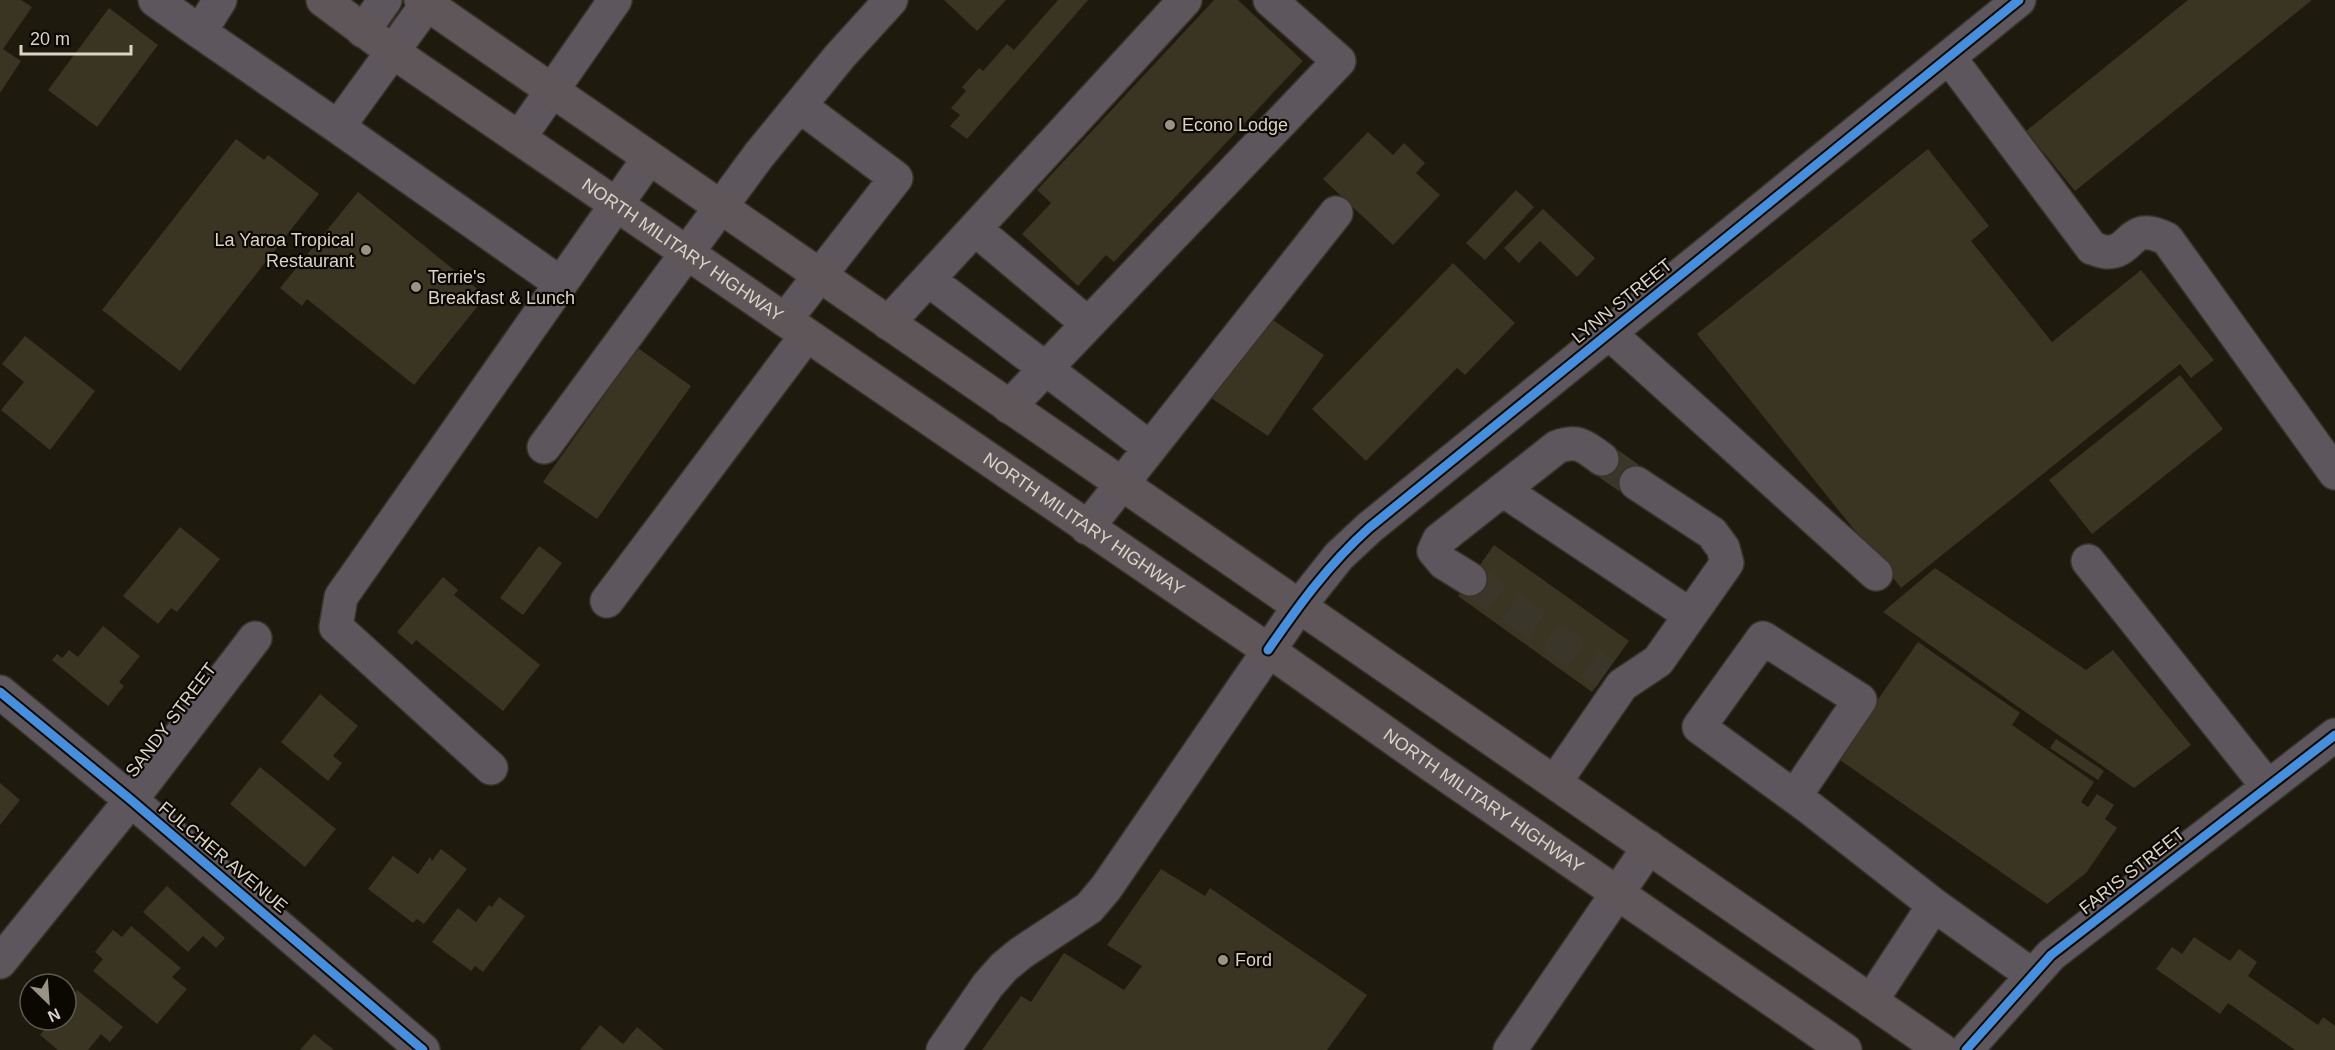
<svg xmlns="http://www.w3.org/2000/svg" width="2335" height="1050" viewBox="0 0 2335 1050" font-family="Arial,sans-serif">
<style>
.building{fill:#3a3523}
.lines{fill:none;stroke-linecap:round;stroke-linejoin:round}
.minor-tunnel{stroke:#3a3629;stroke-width:33;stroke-dasharray:33 16;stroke-linecap:butt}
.minor-casing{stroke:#363329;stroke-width:36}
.major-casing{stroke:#363329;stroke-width:36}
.minor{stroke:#5d565d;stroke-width:33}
.major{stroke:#5e5659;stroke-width:33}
.cycleway-casing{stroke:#0b0802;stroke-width:13}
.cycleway{stroke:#468fdf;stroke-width:9}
.poi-dot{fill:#989385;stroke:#0b0802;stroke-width:2}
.labels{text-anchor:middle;stroke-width:4.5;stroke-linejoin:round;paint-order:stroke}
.poi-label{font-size:18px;fill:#d9d4c6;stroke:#0b0802;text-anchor:start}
.street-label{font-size:18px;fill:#d9d4c6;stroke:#0b0802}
</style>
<rect width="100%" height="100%" fill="#1e1a0d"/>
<path class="building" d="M0 0H21L32 7 3 49 21 61 0 93Z
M944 0H1006L977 31Z
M1058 0H1088L967 139 950 126 960 115 951 108 966 91 962 87 979 68 983 71 1007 44 1014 50Z
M1214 0H1238L1303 61 1114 262 1106 255 1078 286 1022 234 1051 203 1037 190Z
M2188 0H2312L2075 191 2026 131Z
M109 8 158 45 97 127 48 90Z
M1368 132 1393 155 1404 143 1425 163 1416 173 1440 195 1393 245 1323 179Z
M236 139 264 160 268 155 319 194 180 371 102 310Z
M1928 149 1989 226 1971 241 2052 342 2141 270 2214 360 2191 378 2180 364 1901 588 1697 334Z
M1516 190 1534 207 1485 260 1466 243Z
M358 192 486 296 414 385 307 299 302 306 280 288Z
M1543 209 1595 258 1577 277 1540 241 1519 263 1504 248Z
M1453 263 1515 323 1465 375 1457 368 1366 461 1312 409Z
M1267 316 1324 355 1268 436 1211 398Z
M25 336 95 391 50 450 1 410 24 382 2 364Z
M638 348 691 386 597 519 543 482Z
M2180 375 2223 429 2092 534 2049 480Z
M180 527 220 559 177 612 171 608 158 624 123 596Z
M1494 545 1629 641 1592 692 1458 596Z
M539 546 562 563 523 615 500 598Z
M1935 568 2086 670 2113 650 2191 745 2134 788 1883 612Z
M443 577 458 590 454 595 540 665 503 711 416 640 412 645 397 632Z
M103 626 140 656 119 682 124 686 108 706 52 660 57 654 62 658 69 650 78 657Z
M1918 642 2020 713 2012 725 2094 782 2081 802 2088 807 2097 794 2114 805 2105 819 2117 828 2086 873 2047 904 1837 758Z
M320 694 358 726 333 756 342 763 328 781 281 742Z
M2056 739 2104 771 2098 780 2050 748Z
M260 767 336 829 305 867 230 804Z
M0 783 20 800 0 825Z
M441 849 467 869 424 924 417 919 413 923 368 889 393 856 418 874 430 857 432 861Z
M1161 869 1205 896 1210 888 1367 995 1327 1050H982L1021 996 1031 1002 1064 953 1124 990 1142 966 1107 945Z
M167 886 225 938 216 948 203 936 188 952 143 912Z
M499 897 525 916 483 972 475 966 471 971 432 942 458 908 476 922 489 905 492 907Z
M131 926 181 968 172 977 187 989 157 1024 93 971 103 959 95 952 113 930 122 937Z
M2194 937 2230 961 2239 949 2257 962 2248 976 2318 1025 2323 1017 2335 1026V1050H2295L2228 1003 2220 1014 2156 969 2172 947 2182 954Z
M77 990 123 1027 110 1042 101 1034 88 1050H58L40 1035 53 1020H66V1004Z
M600 1025 623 1044 637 1027 664 1050H580Z
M314 1034 334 1050H300Z"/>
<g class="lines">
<path class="minor-tunnel" d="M1602 459 1636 483
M1470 579 1605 674"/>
<g class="minor-casing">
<path id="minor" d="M155 0 200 32
M220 0 200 32 338 127
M427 4 338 127 560 283
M363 31 385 0
M1949 57 2092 248C2096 249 2102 252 2106 252 2134 253 2128 219 2167 239L2335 473
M519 138 615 0
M975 229 1088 324
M929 280 1150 448
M785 320 896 178 800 106
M888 323 1185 0
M1609 333 1876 574
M1009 407 1339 61 1270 0
M544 447 759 155 840 56 891 0
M1503 490 1690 615
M1087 528 1336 213
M2088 561 2268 787
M1470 579 1444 563 1434 551 1439 540 1557 447C1579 439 1585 447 1602 459
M607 601 806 336
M0 692 131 800 423 1050
M491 768 336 627 341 597 649 158
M1555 782 1622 685 1658 661 1727 563 1723 548 1712 533 1636 483
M1795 796 1860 700 1763 638 1699 727 1810 808 1934 905
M0 962 131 800 255 638
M1871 1001 1934 905 2032 975
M943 1050 988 985 1004 967 1021 953 1089 908 1106 888 1300 605 1339 556 1369 528 2019 0
M1510 1050 1649 847
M1966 1050 2051 955 2335 735"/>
</g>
<g class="major-casing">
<g id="major">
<path id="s1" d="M323 0 393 52 1268 650 1427 762 1845 1050"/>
<path d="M421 0 1942 1050"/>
</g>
</g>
<use href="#minor" class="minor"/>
<use href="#major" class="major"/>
<g class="cycleway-casing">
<path id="cycleway" d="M1268 650C1299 605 1328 565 1369 528L2019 0
M0 692 131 800 423 1050
M1966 1050 2051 955 2335 735"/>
</g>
<use href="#cycleway" class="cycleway"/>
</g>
<g class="poi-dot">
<circle cx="1170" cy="125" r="6"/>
<circle cx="366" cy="250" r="6"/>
<circle cx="416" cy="287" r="6"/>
<circle cx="1223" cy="960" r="6"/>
</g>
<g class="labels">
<g class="poi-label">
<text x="1182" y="131">Econo Lodge</text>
<text x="354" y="246" text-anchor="end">La Yaroa Tropical<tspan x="354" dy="21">Restaurant</tspan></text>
<text x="428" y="283">Terrie's<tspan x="428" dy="21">Breakfast &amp; Lunch</tspan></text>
<text x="1235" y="966">Ford</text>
</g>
<g class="street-label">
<text dy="6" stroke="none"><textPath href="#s1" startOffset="438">NORTH MILITARY HIGHWAY</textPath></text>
<text transform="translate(1622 301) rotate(-39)" y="6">LYNN STREET</text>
<text dy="6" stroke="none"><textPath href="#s1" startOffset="924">NORTH MILITARY HIGHWAY</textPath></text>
<text transform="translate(171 720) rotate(-53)" y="6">SANDY STREET</text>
<text dy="6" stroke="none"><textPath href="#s1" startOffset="1410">NORTH MILITARY HIGHWAY</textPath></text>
<text transform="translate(223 857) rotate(40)" y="6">FULCHER AVENUE</text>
<text transform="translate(2132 871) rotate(-38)" y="6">FARIS STREET</text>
</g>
</g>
<g transform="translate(48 1002) rotate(155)"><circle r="28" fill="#0b0802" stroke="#5d5a50" stroke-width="1.5"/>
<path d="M0-4.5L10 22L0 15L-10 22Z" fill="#989385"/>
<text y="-9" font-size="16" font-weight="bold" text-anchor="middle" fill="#d9d4c6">N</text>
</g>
<path d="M21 45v9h110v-9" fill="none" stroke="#d9d4c6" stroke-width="3"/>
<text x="30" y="45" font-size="18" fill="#d9d4c6" stroke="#0b0802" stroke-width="4.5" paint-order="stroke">20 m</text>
</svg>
